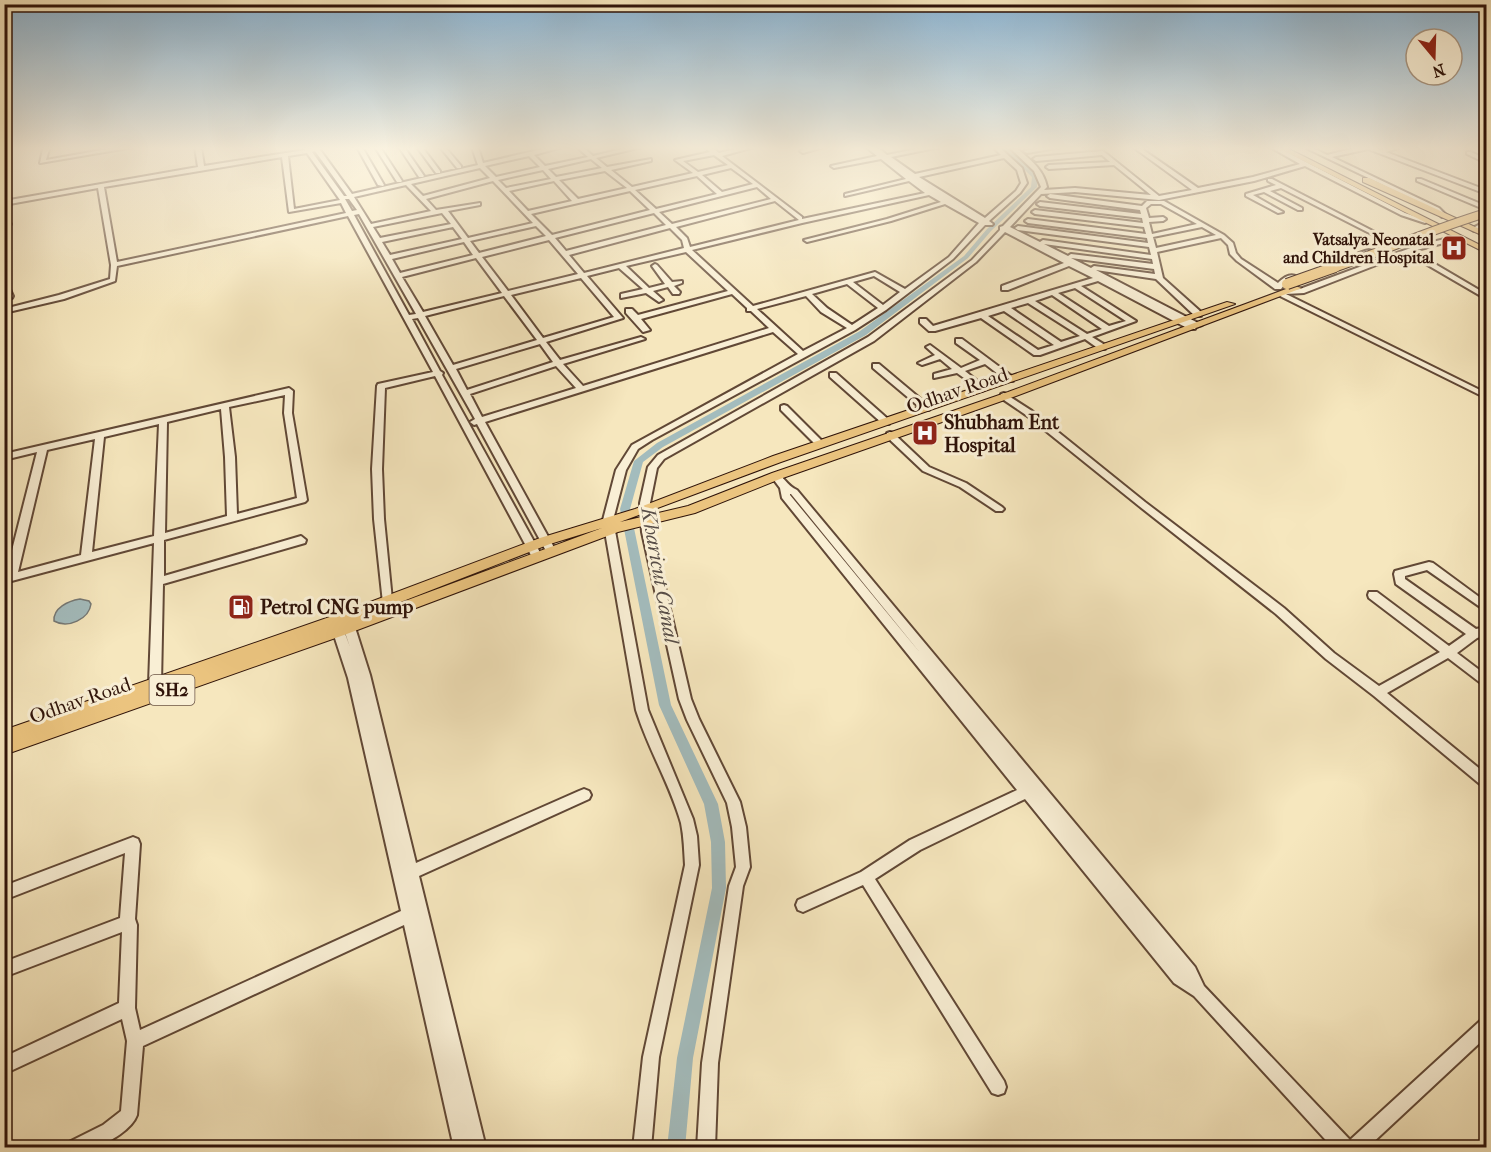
<svg xmlns="http://www.w3.org/2000/svg" width="1491" height="1152" viewBox="0 0 1491 1152" font-family="'IM FELL French Canon',serif">
<style>
.water{fill:#a3bcbd;stroke:#757875;stroke-width:1.5}
.lines{fill:none;stroke-linecap:round;stroke-linejoin:round}
.canal{fill:#a3bcbd;fill-rule:evenodd}
.minor-casing{stroke:#614836;stroke-width:4}
.major-casing{stroke:#2f1309;stroke-width:2}
.minor{fill:#f9efd5;fill-rule:evenodd}
.major{fill:#ebc47f;fill-rule:evenodd}
.major-bridge-far1-casing{stroke:#2f1309;stroke-width:10;stroke-linecap:butt}
.major-bridge-casing{stroke:#2f1309;stroke-width:12;stroke-linecap:butt}
.major-bridge-far1{stroke:#ebc47f;stroke-width:8}
.major-bridge{stroke:#ebc47f;stroke-width:10}
.labels{text-anchor:middle;stroke-width:6;stroke-linejoin:round;paint-order:stroke}
.far-poi-label{font-size:16px;font-weight:bold;fill:#2f1309;stroke:#f9efd5;text-anchor:end}
.shield{fill:#f9efd5;stroke:#6c5546;stroke-width:1.5}
.shield-label{font-size:18px;font-weight:bold;fill:#2f1309}
.street-label{font-size:20px;fill:#2f1309;stroke:#f9efd5}
.poi-label{font-size:20px;font-weight:bold;fill:#2f1309;stroke:#f9efd5;text-anchor:start}
.water-label{font-size:21px;font-style:italic;fill:#584e48;stroke:#f9efd5}
</style>
<rect width="100%" height="100%" fill="#f6e7be"/>
<filter id="stains"><feTurbulence type="fractalNoise" baseFrequency=".00333" numOctaves="4"/><feColorMatrix values="0 0 0 0 .2 0 0 0 0 .09 0 0 0 0 .02 0 0 0 .5 -.17"/></filter>
<radialGradient id="worn" r=".72"><stop offset=".6" stop-color="#630" stop-opacity="0"/><stop offset="1" stop-color="#630" stop-opacity=".3"/></radialGradient>
<path class="water" d="M80 599 89 601 91 604C89 619 68 629 54 621 53 608 68 601 80 599Z"/>
<g class="lines">
<path class="canal" d="M1001 147H1007L1037 176V187L991 231 968 258 866 335 663 447 643 462 630 509 671 705 718 804 725 842 726 888 693 1058 685 1148H667L677 1058 712 888 711 842 704 804 659 705 620 509 634 461 657 443 860 331 964 256 987 229 1031 187 1032 177Z"/>
<g class="minor-casing">
<path id="minor" d="M46 147 49 149 46 160 119 147H134L40 163 43 149Z
M195 147H201L204 166 305 150 304 147 310 149 318 147 352 194 478 165 472 147H478L483 163 551 147H562L534 155 545 166 588 157 577 147H583L593 156 630 147H642L596 158 607 167 651 159V161L611 170 632 187 693 173 675 160 710 152 705 147H711L719 153 743 147H754L722 156 802 217V219L925 193 909 181 845 196V194L906 179 881 159 834 168 831 166 877 156 866 147H877L887 155 926 147H940L891 157 915 174 1001 155 993 147H999L1022 168 1027 183 1020 193 989 221 993 224 992 225H985L953 259 886 310 855 330 652 440 638 449 626 470 613 520 648 710 693 819 697 836 699 865 659 1057 651 1148H633L643 1057 685 865C684 851 684 837 681 823 670 784 648 749 636 710L603 520 616 470 632 445 798 354 773 332 485 422 556 551 551 555 546 551 477 424 474 425 470 422 475 419 418 318 412 319 440 371 443 373 442 375 542 556 537 560 533 559 435 376 385 388 382 469 384 519 392 600 391 603H383L374 519 372 469 377 386 378 384 433 372 348 216 117 266 115 281 64 299 4 313V309L59 295 110 279 111 265 98 188 4 205V201L198 167ZM315 151 347 196H344L312 152ZM307 153 340 200 294 209 288 156ZM714 155 728 165 698 172 683 161ZM529 156 540 167 496 177 485 166ZM282 157 289 212 341 203 346 213 117 262 104 187ZM1004 158 1017 170 1021 183 1016 191 985 218 919 177ZM591 159 602 168 556 177 548 169ZM480 168 490 178 423 196 411 184ZM731 168 753 184 722 192 702 175ZM543 170 551 179 506 188 498 180ZM605 171 627 188 578 199 559 180ZM697 176 717 194 656 209 635 190ZM493 181 533 223 468 238 448 211 480 205V203L436 210 426 199ZM554 181 572 201 528 211 509 191ZM406 185 431 211 371 224 354 197ZM757 187 771 199 672 224 659 212ZM630 191 650 210 552 235 531 214ZM929 195 941 202 887 219 804 240 807 242 891 221 945 204 979 223 949 257 905 289 875 272 753 306 692 250 802 223ZM345 199H349L357 210 352 211ZM775 201 799 220 690 247 687 238 676 227ZM442 213 451 224 380 238 373 227ZM654 213 666 225 566 251 555 238ZM359 214 416 314 409 315 354 215ZM536 226 546 236 479 253 470 241ZM453 227 462 239 390 255 382 242ZM670 228 682 240 684 248 584 273 569 255ZM549 240 578 274 508 291 482 257ZM464 242 473 255 400 273 392 259ZM686 252 728 291 638 315 632 309H626V313L643 332 650 330 641 319 732 294 747 308V311H751L769 328 583 386 563 364 645 339 641 337 560 360 546 342 623 318 587 276 619 268 643 289 621 294V298L646 293 659 302 663 300 653 291 668 287 673 294H679L680 292 674 286 682 283V281L672 282 657 265 655 264 652 266 665 284 649 288 626 266ZM476 258 502 293 423 312 402 277ZM874 276 900 292 883 305 853 282ZM581 278 614 317 543 338 511 295ZM847 284 878 308 852 325 827 308 812 294ZM504 296 537 340 453 365 425 316ZM806 296 821 312 847 328 803 351 757 309ZM540 344 553 362 467 390 456 369ZM556 366 576 388 482 417 470 394Z
M357 147H362L384 185 383 186 378 185Z
M375 147H380L402 181 401 182H397Z
M399 147H404L424 176 423 177H419Z
M417 147H422L440 171V173H436Z
M440 147H445L461 166V168H457Z
M812 147H823L803 153 800 151Z
M1009 147H1015C1029 159 1043 168 1047 187L1044 190 1075 188 1151 195 1114 165 1049 169 1046 167 1049 165 1110 162 1102 155 1036 161 1033 159 1036 157 1103 151 1159 196 1192 190 1133 147H1139L1198 188 1253 177 1300 164 1270 147H1277L1405 213 1428 221 1425 223 1401 215 1305 166 1254 181 1159 200 1075 192 1041 194 1010 227 1040 242 1043 240 1151 255 1149 247 1018 230 1015 228 1018 226 1148 243 1147 238 1028 223 1025 221 1028 219 1146 234 1144 227 1035 214 1032 212 1035 210 1143 223 1142 218 1040 206 1037 204 1040 202 1141 214 1140 210 1050 198 1047 196 1050 194 1142 206 1147 201H1164L1224 235 1233 243 1236 253 1241 259 1278 283C1282 279 1290 272 1297 277L1287 281 1281 289H1275L1237 261 1230 254 1228 245 1221 238 1157 252 1163 278 1201 312V316H1195L1156 279 1096 270 1202 325 1196 327 1195 329H1189L1098 281 1081 286 1136 321 1092 337 1105 345V349H1099L1085 339 1040 355H1034L981 318 935 331H929L920 323V319H926L933 326 1093 278 1069 266 1008 290H1002V286L1064 263 1005 232 976 262 874 341 664 459 657 468 650 503 652 532 691 699 699 719 740 802 746 827 750 867 743 886 718 1063 715 1148H697L702 1063 729 886 736 867 732 827 727 803 687 720 679 699 642 532 640 503 648 467 658 455 868 337 972 260 1000 230V227L1003 226 1041 187 1034 171ZM1151 204H1161L1197 224 1152 234 1149 222 1163 221 1166 219 1163 217 1149 218 1146 208ZM1202 227 1216 235 1156 248 1153 237ZM1044 244 1152 259 1153 264 1071 254 1068 256ZM1071 258 1154 269 1155 274 1094 266 1091 268ZM1075 288 1126 321 1109 326 1058 293ZM1052 295 1102 329 1087 334 1035 301ZM1028 303 1080 336 1061 342 1011 308ZM1004 311 1054 345 1038 350 988 316Z
M1043 147H1062L1027 153 1024 151Z
M1304 147H1311L1327 155 1359 147H1374L1381 150 1390 147H1400L1386 152 1486 190V194L1368 149 1332 157 1439 208 1447 216 1442 217 1435 210Z
M1467 152H1471L1486 159V163L1467 154Z
M1268 179H1272L1396 243 1391 244 1281 188 1270 191 1302 208V210H1298L1264 192 1253 195 1283 212 1278 213 1246 196V194L1276 185 1268 181Z
M1417 179H1421L1486 206V210L1417 181Z
M1486 221V225L1474 231 1471 229Z
M4 222 10 223 11 224 4 226Z
M4 233 7 234V236L4 237Z
M1457 236 1460 238 1459 239 1413 251 1486 294V299L1407 253 1304 293 1286 294 1486 393V398L1276 294 1286 290 1300 289 1416 246Z
M8 242 10 243V245L4 247V243Z
M1368 250 1373 251 1327 267 1322 266Z
M4 283 8 285 13 296 12 298 5 296Z
M956 339H962L1013 377V381H1007L985 364 965 371 985 387 986 389 982 391 957 373 934 378V374L952 369 940 359 922 365 918 363 935 355 926 347 930 345 961 368 980 360 956 343Z
M873 364H879L929 406V410H923L873 368Z
M830 373H836L889 420V424H883L830 377Z
M289 388 293 391 292 413 307 500 305 502 164 540V576L301 536 306 540 305 543 163 584 161 684 159 687 155 689 151 687 149 684 154 543 4 583V575L6 574 37 452 4 460V454ZM285 395 284 413 297 498 237 514 235 457 229 407ZM221 409 225 457 227 516 165 533 167 422ZM159 424 154 536 92 552 104 437ZM95 439 81 555 18 572 47 450Z
M1004 393 1032 411 1145 502 1284 608 1334 653 1379 686 1440 652 1369 598 1368 595 1369 592H1377L1449 646 1466 634 1396 584 1394 574 1395 571 1429 562 1433 563 1486 602V611L1427 570 1405 576V579L1476 629 1486 627V635L1477 638 1457 653 1486 675V686L1482 684 1448 658 1387 693 1486 774V787L1481 785 1374 696 1326 659 1276 614 1139 506 1026 415 1001 398V394Z
M784 405 787 406 823 442V446H817L781 410V406Z
M890 432 893 433 929 467 966 483 1002 507 1004 509 1002 511H996L960 487 923 471 887 437V433Z
M776 473C784 476 786 485 797 490L1195 967 1204 986 1350 1140 1480 1021 1486 1019V1037L1367 1148H1333L1194 996 1174 983 1025 799 920 850 875 879 1004 1081 1006 1087 1004 1093 998 1095 992 1093 863 885 803 912 798 910 796 905 798 900 861 872 910 840 1017 790 782 498 780 488 771 476ZM790 494H791L921 654 790 495Z
M347 617 351 618 353 621 370 675 416 863 579 791 584 789 589 791 591 795 589 799 419 876 486 1148H454L404 925 143 1046 137 1115C132 1129 110 1142 96 1147 87 1149 75 1148 67 1148L69 1142 103 1125 121 1111 127 1041 122 1019 4 1074V1057L119 1003 122 932 4 977V962L120 918 125 853 4 900V886L133 837 138 839 140 844 135 919 137 925 135 1008 140 1030 401 911 348 678 330 623 332 620H340L350 647 341 621 343 618Z"/>
</g>
<g class="major-casing">
<path id="major" d="M1276 147H1285L1486 248V253Z
M1363 178H1369L1486 232V237L1363 182Z
M1294 286 1302 288 1016 396 780 479 695 513 618 532 344 635 4 755V730L341 613 540 538 635 509 773 456 1227 302 1235 304 781 462 620 522 688 506 772 473 1008 392ZM602 528 362 617 550 544Z"/>
</g>
<use href="#minor" class="minor"/>
<use href="#major" class="major"/>
<g class="major-bridge-far1-casing">
<path id="major-bridge-far1" d="M1331 269C1383 251 1433 229 1486 213"/>
</g>
<g class="major-bridge-casing">
<path id="major-bridge" d="M1287 284 1335 267"/>
</g>
<use href="#major-bridge-far1" class="major-bridge-far1"/>
<use href="#major-bridge" class="major-bridge"/>
</g>
<linearGradient id="sky" x2="0" y2="1"><stop stop-color="#8cb7d7"/><stop offset="0.48" stop-color="#fbf4e2"/><stop offset="1" stop-color="#fbf4e2" stop-opacity="0"/></linearGradient>
<rect width="1491" height="309" fill="url(#sky)"/>
<defs>
<g id="hospital-square" transform="scale(1.35)"><rect x="-9" y="-9" width="18" height="18" rx="4" fill="#8f2418" stroke="#f9efd5"/><path d="M-5-5h3v3.5h4V-5h3V5h-3V1.5h-4V5h-3Z" fill="#fff"/></g>
<g id="fuel-square" transform="scale(1.35)"><rect x="-9" y="-9" width="18" height="18" rx="4" fill="#8f2418" stroke="#f9efd5"/><path d="M-5.5-6h7V0h2V4h1.3V-2.5L3-4.5l.8-.8L6-3V5H2.5V1h-1V6h-7ZM-4.2-4.7v3.2H.2V-4.7Z" fill="#fff"/></g>
</defs>
<g fill-rule="evenodd">
<use href="#hospital-square" x="1454" y="248"/>
<use href="#hospital-square" x="925" y="433"/>
<use href="#fuel-square" x="241" y="607"/>
</g>
<g class="labels">
<g class="far-poi-label">
<text x="1434" y="245">Vatsalya Neonatal<tspan x="1434" dy="18">and Children Hospital</tspan></text>
</g>
<rect class="shield" x="149.5" y="675" width="45" height="30" rx="4.5"/>
<g class="shield-label">
<text x="172" y="696">SH2</text>
</g>
<g class="street-label">
<text transform="translate(957 390) rotate(-19)" y="7">Odhav Road</text>
<text transform="translate(80 700) rotate(-19)" y="7">Odhav Road</text>
</g>
<g class="poi-label">
<text x="944" y="429">Shubham Ent<tspan x="944" dy="23">Hospital</tspan></text>
<text x="260" y="614">Petrol CNG pump</text>
</g>
<g class="water-label">
<text transform="translate(660 575) rotate(80)" y="7">Kharicut Canal</text>
</g>
</g>
<rect width="1491" height="1152" fill="none" stroke="#f6e7be" stroke-width="24"/>
<rect x="6" y="6" width="1479" height="1140" fill="none" stroke="#2f1309" stroke-width="3"/>
<rect x="12" y="12" width="1467" height="1128" fill="none" stroke="#2f1309" stroke-width="1.5"/>
<g transform="translate(1434 57) rotate(161)"><circle r="28" fill="#f9efd5" stroke="#a89783" stroke-width="1.5"/>
<path d="M0-4.5L10 22L0 15L-10 22Z" fill="#8f2418"/>
<text y="-9" font-size="16" font-weight="bold" text-anchor="middle" fill="#2f1309">N</text>
</g>
<rect width="100%" height="100%" filter="url(#stains)"/>
<rect width="100%" height="100%" fill="url(#worn)"/>
</svg>
